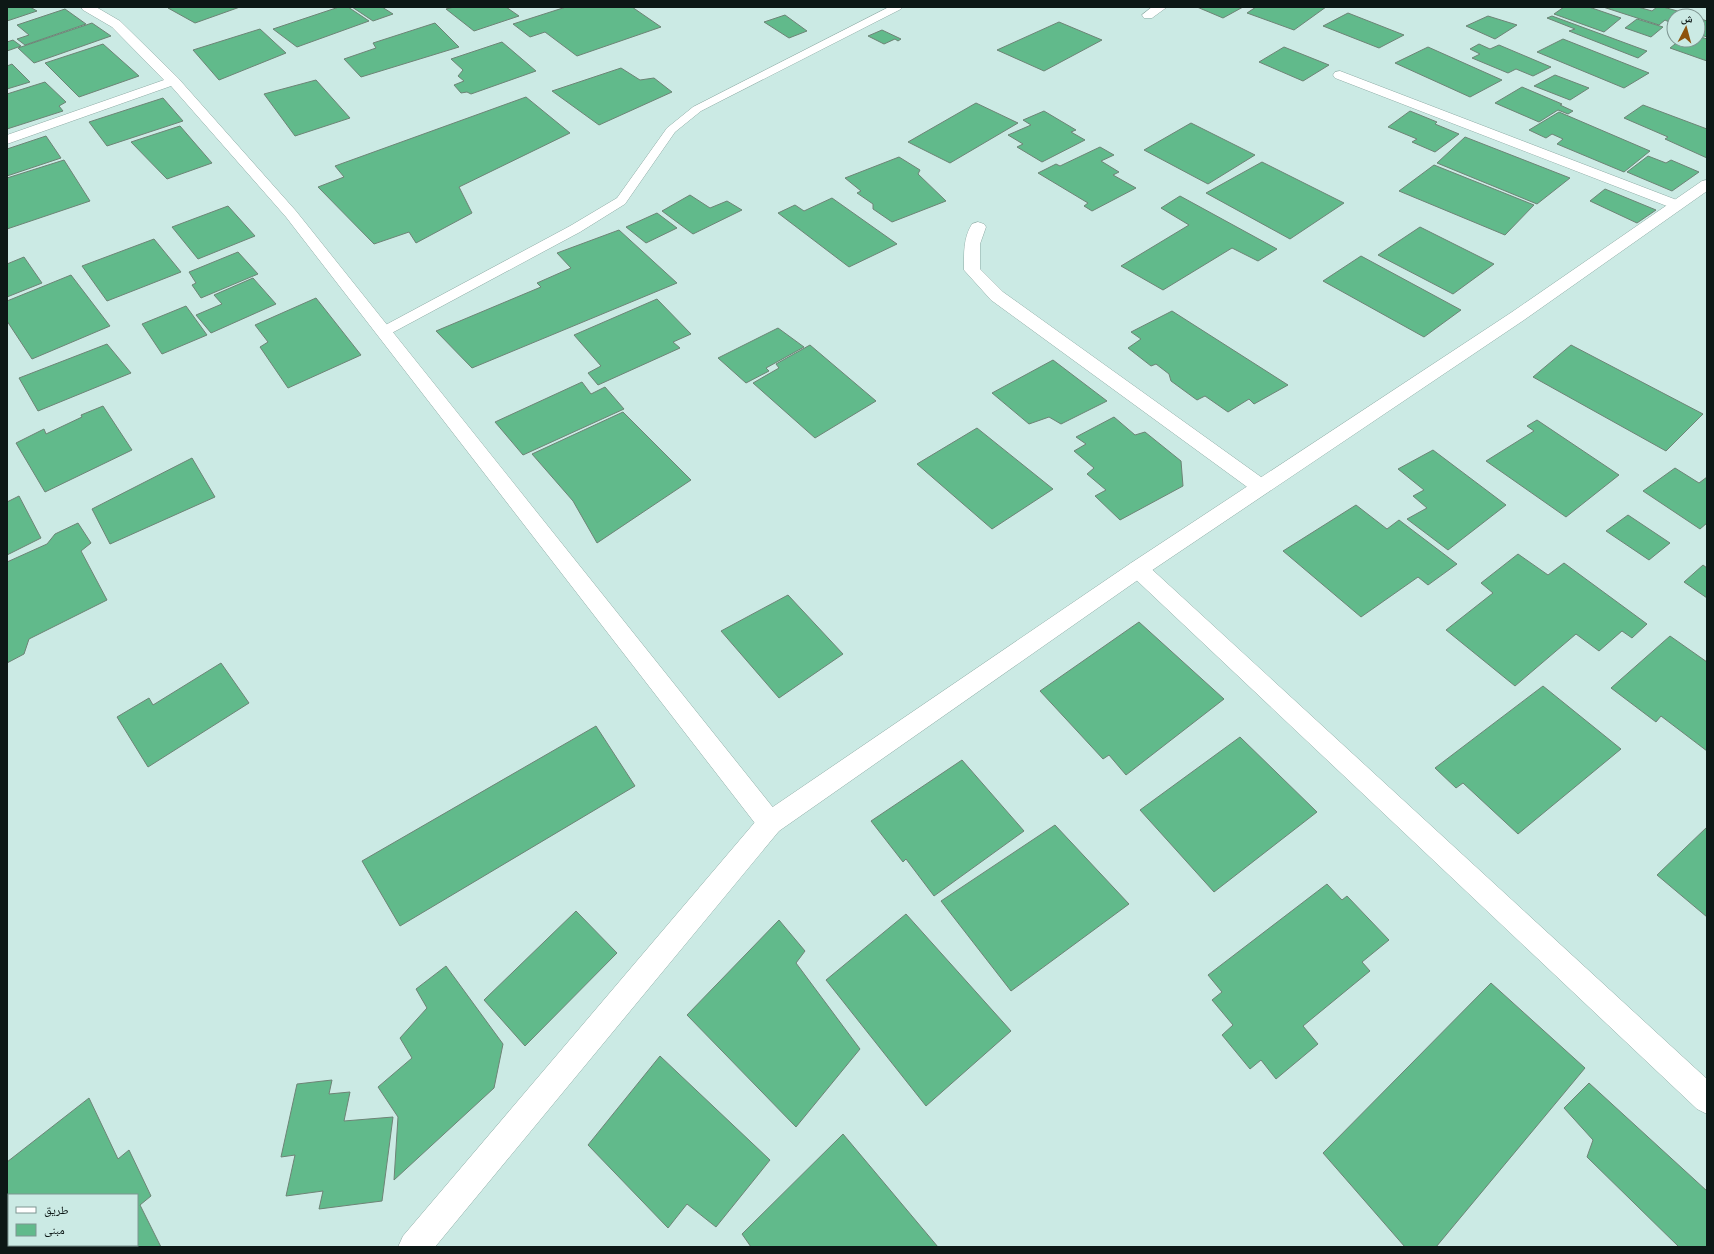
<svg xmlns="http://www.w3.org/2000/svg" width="1714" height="1254" viewBox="0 0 1714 1254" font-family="'Source Serif 4','Noto Naskh Arabic',serif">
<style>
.building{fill:#61ba8b;stroke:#6d8476;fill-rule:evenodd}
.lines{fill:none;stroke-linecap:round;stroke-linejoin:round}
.service-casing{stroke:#8eaba5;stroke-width:1}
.minor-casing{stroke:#8eaba5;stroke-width:1}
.tertiary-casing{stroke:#8eaba5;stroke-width:1}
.service{fill:#fff;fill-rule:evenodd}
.minor{fill:#fff;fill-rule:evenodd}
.tertiary{fill:#fff;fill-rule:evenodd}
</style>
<rect width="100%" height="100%" fill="#cbeae4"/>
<path class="building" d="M7 7H30L37 11 7 21Z
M170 7H240L195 23 168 8Z
M339 7H348L369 21 297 47 273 29Z
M352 7H382L393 14 373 21Z
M454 7H506L519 16 474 31 446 9Z
M566 7H632L661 27 577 56 545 32 530 37 513 24Z
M1197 7H1243L1223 18Z
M1256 7H1326L1294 30 1247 13Z
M1564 7H1589L1621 18 1604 32 1554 14Z
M1603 7H1638L1652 11 1657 7H1663L1681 12 1674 16V18L1669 22 1665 20 1659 25Z
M65 9 86 24 25 45 17 39 29 35 17 25Z
M1348 13 1404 35 1379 48 1323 26Z
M785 15 807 31 789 38 764 22Z
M1488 16 1517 25 1495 39 1466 26Z
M1552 16 1647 51 1638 58 1569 31 1575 29 1547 18Z
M1698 18 1707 21V37L1698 34Z
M1637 19 1663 27 1651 37 1625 28Z
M1059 22 1102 40 1044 71 997 50Z
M92 23 111 36 34 63 18 48Z
M435 23 459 47 361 77 344 59 376 48 373 43Z
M260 29 286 53 219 80 193 50Z
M882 30 901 39 898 41 895 39 884 44 868 36Z
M1698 36 1707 39V61L1670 48 1680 40H1698Z
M1563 39 1649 73 1624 88 1537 52Z
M13 40 21 46 7 51V42Z
M502 42 536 71 471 94 467 92 461 93 454 85 464 81 458 76 463 70 451 59Z
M103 44 139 76 79 97 45 63Z
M1479 44 1490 49 1499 45 1551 67 1533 76 1516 69 1508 73 1472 58 1480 54 1470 49Z
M1284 47 1329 65 1303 81 1259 62Z
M1428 47 1502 80 1470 97 1395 63Z
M12 64 30 82 7 89V66Z
M621 68 640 80 654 78 672 92 599 125 552 91Z
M1555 75 1589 88 1570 100 1534 86Z
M316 80 350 118 295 136 264 94Z
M45 82 66 102 59 106 63 111 7 129V94Z
M1522 87 1562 104 1560 105 1573 111 1568 114 1558 110 1539 122 1495 103Z
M526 97 570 133 459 187 472 213 416 243 409 232 374 244 318 187 344 177 335 166Z
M163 98 183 121 107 146 89 122Z
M976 103 1018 123 950 163 908 142Z
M1643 105 1707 129V158L1665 139 1668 137 1624 118Z
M1044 111 1076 130 1071 132 1085 140 1042 162 1017 147 1023 144 1008 135 1031 125 1023 120Z
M1410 111 1437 122 1435 124 1459 134 1435 152 1412 142 1417 139 1388 127Z
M1559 112 1650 151 1624 172 1557 144 1563 139 1552 134 1546 138 1529 130Z
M1191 123 1255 155 1208 184 1144 150Z
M180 126 212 163 167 179 131 142Z
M46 136 61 158 7 176V149Z
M1465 137 1570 178 1537 204 1437 163Z
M1100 147 1114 155 1101 161 1119 172 1113 175 1136 188 1092 211 1084 206 1088 203 1038 173 1056 164 1060 166Z
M1648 156 1666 163 1671 160 1699 172 1672 191 1627 172Z
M899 157 920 170 918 174 946 201 892 222 873 209V204L857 193 861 191 845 178Z
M64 160 90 201 7 229V178Z
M1262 162 1344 203 1290 239 1206 193Z
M1434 165 1534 205 1505 235 1399 191Z
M1605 189 1656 210 1637 223 1590 201Z
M690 195 710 208 727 201 742 210 693 234 662 211Z
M1180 196 1277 249 1258 261 1232 248 1163 290 1121 266 1189 225 1161 208Z
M832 198 897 244 849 267 778 213 795 205 804 211Z
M228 206 255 236 198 259 172 227Z
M657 213 677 228 646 243 626 227Z
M1420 227 1494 264 1453 294 1378 255Z
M619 230 677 283 472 368 436 331 541 287 537 283 571 268 557 253Z
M154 239 181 272 107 301 82 266Z
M238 252 258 274 201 298 192 285 196 283 189 272Z
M1361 256 1461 310 1424 337 1323 281Z
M24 257 42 283 7 297V264Z
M71 275 110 326 32 359 7 321V301Z
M253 278 276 304 211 333 196 315 222 304 214 295Z
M316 298 361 355 288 388 260 347 268 342 255 325Z
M657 299 691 334 673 342 680 348 598 385 588 373 601 366 574 335Z
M186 306 207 335 162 354 142 324Z
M1172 311 1288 385 1254 404 1249 399 1228 412 1205 396 1197 400 1171 381 1169 374 1156 364 1151 366 1128 348 1141 339 1131 332Z
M778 328 804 347 766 368 769 371 746 383 718 358Z
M107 344 131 373 38 411 19 378Z
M810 345 876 401 815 438 753 383 779 368 776 364Z
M1571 345 1703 414 1666 451 1533 377Z
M1053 360 1107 401 1061 424 1049 417 1029 424 992 393Z
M582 382 591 394 605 387 624 409 523 455 495 422Z
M103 406 132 450 45 492 16 443 44 429 46 434 82 417 81 415Z
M623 412 691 480 597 543 573 501 532 454Z
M1114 417 1135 435 1145 432 1181 461 1183 486 1120 520 1095 496 1106 490 1087 474 1094 468 1074 451 1086 444 1076 437Z
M1537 420 1619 475 1566 517 1486 461 1534 431 1527 426Z
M977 428 1053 489 992 529 917 464Z
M1433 450 1506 505 1448 550 1407 519 1427 508 1413 496 1424 490 1398 469Z
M192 458 215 497 110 544 92 509Z
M1675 468 1699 483 1707 477V523L1700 529 1643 491Z
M19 496 41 538 7 555V502Z
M1356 505 1387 529 1399 520 1457 564 1428 585 1418 577 1361 617 1283 551Z
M1628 515 1670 543 1649 560 1606 531Z
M78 523 91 543 81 551 107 600 29 639 24 654 7 663V562L47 544 55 534Z
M1518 554 1548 575 1564 563 1647 624 1632 638 1622 631 1599 651 1576 634 1515 686 1446 630 1493 593 1481 583Z
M1703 565 1707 568V598L1684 582Z
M788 595 843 654 779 698 721 631Z
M1139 622 1224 699 1126 775 1109 755 1103 759 1040 691Z
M1670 636 1707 662V751L1661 716 1656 722 1611 688Z
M221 663 249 703 148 767 117 717 149 698 153 705Z
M1543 686 1621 749 1518 834 1463 783 1456 788 1435 768Z
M596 726 635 786 400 926 362 861Z
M1240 737 1317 812 1214 892 1140 810Z
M962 760 1024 831 934 896 906 859 903 862 871 821Z
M1055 825 1129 904 1011 991 941 901Z
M1707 827V917L1657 875Z
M1327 884 1342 900 1347 896 1389 940 1362 962 1370 971 1303 1026 1318 1044 1276 1079 1261 1060 1250 1069 1222 1035 1233 1025 1212 1000 1222 992 1208 975Z
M576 911 617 953 525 1046 484 1000Z
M906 914 1011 1031 926 1106 826 980Z
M779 920 805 951 796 963 860 1049 796 1127 687 1015Z
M446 966 503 1044 494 1088 394 1180 398 1117 378 1087 412 1058 400 1038 427 1008 416 989Z
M1491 983 1585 1068 1436 1247H1405L1323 1153Z
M660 1056 770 1160 716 1227 687 1204 668 1228 588 1145Z
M332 1080 329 1094 350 1092 344 1121 393 1117 382 1201 319 1209 323 1191 286 1196 295 1155 281 1157 297 1084Z
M1589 1083 1707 1191V1247H1679L1587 1157 1593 1140 1564 1108Z
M89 1098 118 1159 129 1150 151 1196 140 1205 161 1247H7V1162ZM9 1195H137V1245H9Z
M843 1134 938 1247H751L742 1234Z"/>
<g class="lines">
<g class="service-casing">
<path id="service" d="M889 7H902L901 9 701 111 675 132 625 204 580 232 388 335 383 337 378 335 376 332 378 329 570 226 617 198 667 128 693 107Z"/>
</g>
<g class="minor-casing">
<path id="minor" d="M81 7H96L120 21 178 78 296 211 779 815 783 823 779 831 770 835 761 831 286 217 171 86 7 144V135L164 80 112 27 83 10Z
M1152 7H1167L1152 18H1144L1142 15Z
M1340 71 1682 202 1685 205 1682 208 1677 210 1672 208 1335 78 1333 75 1335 72Z
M978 222 984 224 986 227 980 244V269L1003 292 1268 482 1271 487 1268 492 1261 494 1254 492 991 300 964 270C964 254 963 238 972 224Z
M1138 561 1145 563 1707 1079V1114L1697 1109 1131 575 1127 569 1131 563Z"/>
</g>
<g class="tertiary-casing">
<path id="tertiary" d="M1707 180V191L1524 320 1145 575 779 831 435 1247H398L403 1236 761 815 1131 563 1512 312 1702 181Z"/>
</g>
<use href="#service" class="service"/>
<use href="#minor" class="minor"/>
<use href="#tertiary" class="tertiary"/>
</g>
<rect width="1714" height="1254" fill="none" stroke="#0d1816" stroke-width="16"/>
<rect x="8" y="1194" width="130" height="52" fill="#cbeae4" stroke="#7f9692"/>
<rect x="16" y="1207" width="20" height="6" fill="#ffffff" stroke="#7f9692"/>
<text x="44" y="1214" font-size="12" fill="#0d1816">طريق</text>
<rect x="16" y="1224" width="20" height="12" fill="#61ba8b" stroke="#7f9692"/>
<text x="44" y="1234" font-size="12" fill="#0d1816">مبنى</text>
<g transform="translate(1686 28) rotate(6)"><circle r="19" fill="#cbeae4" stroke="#7f9692"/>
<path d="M0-3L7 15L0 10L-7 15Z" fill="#8d530d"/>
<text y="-6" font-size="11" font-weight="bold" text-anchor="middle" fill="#0d1816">ش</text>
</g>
</svg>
